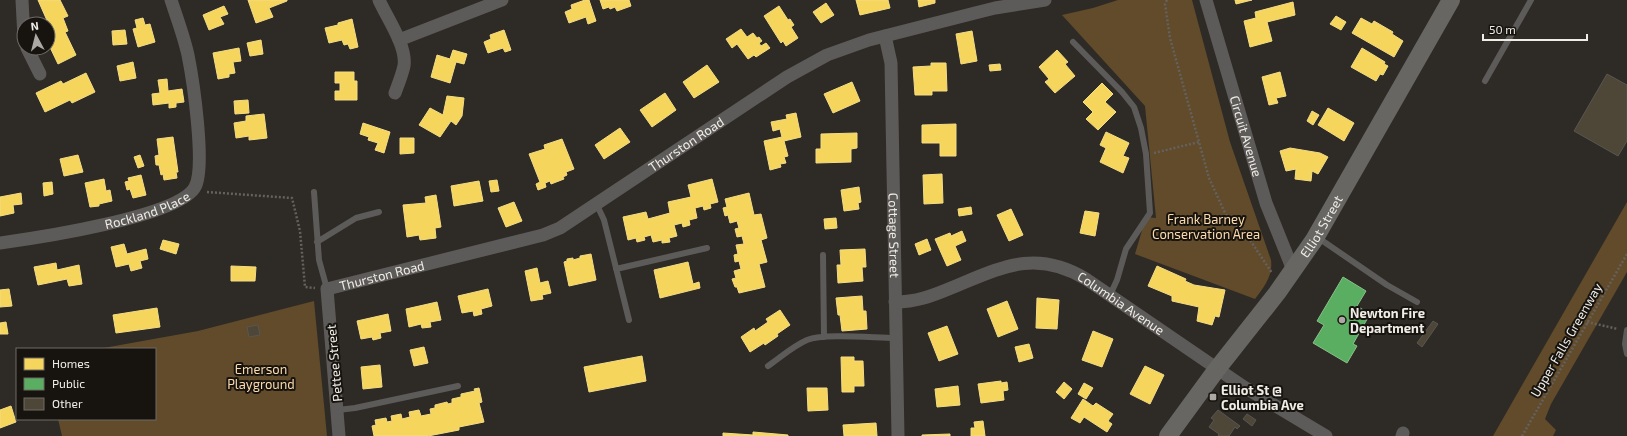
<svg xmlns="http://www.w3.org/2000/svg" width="1627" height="436" viewBox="0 0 1627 436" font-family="'Exo 2',sans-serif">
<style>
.green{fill:#614b2a}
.homes{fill:#f6d55c;stroke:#f4dc85}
.public{fill:#5aae61;stroke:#87c189}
.building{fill:#4e4637;stroke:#595652}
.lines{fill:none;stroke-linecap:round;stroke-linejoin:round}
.path{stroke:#64615e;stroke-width:2.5;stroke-dasharray:2 2;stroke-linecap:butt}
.lane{stroke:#5d5b59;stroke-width:6}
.street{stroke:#5d5b59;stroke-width:13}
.secondary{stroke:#676663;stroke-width:18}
.poi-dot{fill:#aca8a3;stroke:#171410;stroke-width:1.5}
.labels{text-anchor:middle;stroke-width:4;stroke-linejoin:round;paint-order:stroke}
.street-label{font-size:13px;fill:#f0ece6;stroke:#171410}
.park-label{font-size:13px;fill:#fedbac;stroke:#171410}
.poi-label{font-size:13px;font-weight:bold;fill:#f0ece6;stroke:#171410;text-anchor:start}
</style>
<rect width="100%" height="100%" fill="#2e2b26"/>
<path class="green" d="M1118 0H1192L1230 142 1271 260C1273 276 1264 287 1255 299L1135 254 1146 217 1156 218 1145 106 1062 15 1093 8Z
M1627 202V272L1551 404 1545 419 1556 430 1553 436H1493Z
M314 301 327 436H62L58 419H155V349H98L198 331Z"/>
<path class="homes" d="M38 0H60L68 16 63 18 68 31 65 32 76 55 58 64 48 43V39L50 38 48 34 49 25Z
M248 0H287V1L269 8 273 17 256 23Z
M585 0H589L596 21 588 24 586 17 569 23 565 12 572 9 571 5Z
M600 0H629L631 6 617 11 615 7 610 9 609 7 603 9Z
M856 0H888L890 8 860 15Z
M918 0H935V3L919 7Z
M1235 0H1252L1236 4Z
M1293 2 1295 15 1267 22 1272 41 1250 47 1244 21 1256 18 1255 12Z
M826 3 834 15 821 23 813 12Z
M224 6 228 14 220 17 224 24 209 30 203 15Z
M779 6 788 20 790 19 794 25 791 27 798 38 786 46 783 41 781 43 764 16Z
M1336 16 1346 22 1341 30 1330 24Z
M143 18 145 25 150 24 155 42 138 47 133 29 137 28 135 20Z
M1361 18 1372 24 1374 21 1393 32 1392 34 1403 41 1394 57 1352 33Z
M352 19 358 47 350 49 348 44 344 45 342 40 329 43 325 28 338 25V23Z
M741 29 747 37 753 33 757 38 759 37 762 41 759 43 761 46 766 43 770 48 756 57 754 55 748 59 737 44 732 48 726 39Z
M125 30 127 44 113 45 112 31Z
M504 30 511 50 505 52 503 48 488 53 484 42 491 39 490 35Z
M972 31 977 61 961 64 956 34Z
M261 40 263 54 250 56 247 43Z
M239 48 241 61 233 62 235 73 229 74V77L218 79 213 53Z
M1362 48 1385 62 1384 64 1388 66 1383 75 1380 74 1376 81 1351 67Z
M453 50 467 54 464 64 456 62 450 83 431 77 437 55 450 59Z
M1057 50 1068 62 1065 64 1075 76 1055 93 1045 82 1049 79 1039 67Z
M133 62 136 78 120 81 117 66Z
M931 63H946L947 91H932V95H915L913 67 931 66Z
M1000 64 1001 70 990 71 989 65Z
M707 65 719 82 694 98 683 82Z
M335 72H354V81H357V100H335V91H340V83H335Z
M1280 72 1286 96 1276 98 1278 103 1269 105 1262 77Z
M86 73 95 92 72 103 70 100 45 112 36 93 61 81 63 84Z
M167 79 168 91 182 89 184 102 176 103V107L169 108V103L153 105 152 94 160 93 158 80Z
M852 82 860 101 833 113 824 94Z
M1102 83 1113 94 1105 102 1116 112 1098 130 1086 119 1093 112 1083 102Z
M665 93 676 110 652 127 640 110Z
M447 96 464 98 462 116 456 125 451 121 440 137 419 125 430 108 443 115Z
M248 100 249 113 235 114 234 101Z
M1328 108 1354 123 1344 141 1318 125Z
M1312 111 1319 115 1313 125 1307 121Z
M796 113 801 137 784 141 788 156 784 157 786 163 780 164 781 167 770 170 764 141 782 137 780 129 773 131 771 122 787 119 786 115Z
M264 114 267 138 249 140V136L236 138 234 123 246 121V116Z
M363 123 390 132 384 153 375 150 378 143 368 140 369 137 360 134Z
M956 124V156H940V143H922V125Z
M620 128 630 142 604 159 595 145Z
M1106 132 1129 143 1123 156 1129 158 1123 173 1100 162 1106 148 1100 145Z
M857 133V148L851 149V162L816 163V149H821V134Z
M173 137 178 172H176L177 178 164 180 163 174 161 175 159 165H156L155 156 159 155 157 139Z
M400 138H414V153L400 154Z
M562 139 574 169 566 172 567 175 563 177 564 179 551 184 550 181 545 183 546 187 538 190 536 184 540 182 529 154 545 149 544 145Z
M1290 148 1320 153 1328 157 1318 174 1312 171 1311 181 1295 179 1296 169 1286 171 1280 151Z
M78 155 83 172 64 176 60 159Z
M140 155 144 166 138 168 134 157Z
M942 174 943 203 924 204 923 175Z
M141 175 146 195 133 198 130 189 127 190 125 182 129 181 128 178Z
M104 179 106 191 110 190 112 201 99 204V206L90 207 85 183Z
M712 179 718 202 710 204 711 208 704 210 703 206 695 208 697 218 689 220 690 225 683 227 682 223 674 225 677 236 669 238 670 242 662 243V240L653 242 651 235 644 237 645 240 637 242 636 238 628 240 623 217 646 212 648 219 670 213 668 202 691 197 688 185Z
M497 180 499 191 491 192 489 181Z
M479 181 483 201 454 206 451 186Z
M52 182 53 194 44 196 43 183Z
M859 187 861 202 858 203 859 209 844 211 841 190Z
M21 193 22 204 13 205 14 213 0 216V197Z
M749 193 754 215 761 214 767 238 761 240 767 262 759 264 765 287 739 293 737 287H735L732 279 736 278 734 271 741 269 739 261 735 262 734 255 738 254 736 245 744 244 742 236 737 237 735 229 739 228 737 221 730 223 728 215 725 216 723 208 727 207 725 199Z
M436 195 441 227 435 228 436 238 420 240 419 235 407 237 403 205 426 203 425 197Z
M514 202 522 221 506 227 498 208Z
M971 207 972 214 959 216 958 209Z
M1011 209 1023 235 1009 241 997 215Z
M1085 211 1099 213 1095 236 1080 233Z
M836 218 837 228 825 229 824 219Z
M962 231 966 241 955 246 961 260 947 266 935 239 950 233 951 236Z
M927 239 931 250 919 255 915 244Z
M163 240 179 244 176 254 160 249Z
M124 244 127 254 146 249 148 259 140 261 142 268 131 271 129 264 116 267 111 247Z
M865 249 866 267H862L863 281 838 283 837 265H841L840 250Z
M591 254 596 280 569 286 564 262 567 261V259L573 258V260L580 258V256Z
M688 262 693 284 699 282 700 288 660 298 654 270Z
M56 263 57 270 79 265 82 284 69 286 67 279 38 285 34 267Z
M231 266 256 267 255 281H231Z
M1157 266 1186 279 1185 281 1194 285 1225 290 1219 317 1215 316 1212 325 1197 321 1199 307 1172 301V296L1148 286Z
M537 268 540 283 548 281 551 293 542 295 543 299 531 301 525 271Z
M9 289 12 306 0 307V290Z
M488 289 492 306 481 309 482 314 474 316 473 311 462 313 458 296Z
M862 296 863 311H866L867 329 842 331 840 315H838L836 298Z
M1037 298 1059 300 1057 329 1036 328Z
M1007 301 1018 329 998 337 987 309Z
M437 302 441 320 430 322 431 327 422 328 421 324 409 327 406 309Z
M157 308 160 327 116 333 113 315Z
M780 310 790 325 777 334 778 336 765 345 764 343 750 352 741 337 754 328 755 331 768 322 766 319Z
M388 314 391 331 380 333 381 338 373 340 372 337 361 339 357 321Z
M6 322 8 334H0V323Z
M947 326 958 354 939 361 928 333Z
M1093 331 1113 339 1102 367 1082 360Z
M1029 344 1033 358 1019 362 1015 347Z
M424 347 428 363 414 366 410 350Z
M642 356 646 381 589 392 584 367Z
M841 357H854V361H863L864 386H854V392H842Z
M380 365 382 387 363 389 361 367Z
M1145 366 1164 375 1150 404 1130 394Z
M1001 381V383L1007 382 1008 390 1003 391 1004 400 981 403 978 384Z
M1064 382 1072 389 1064 399 1056 392Z
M1084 383 1093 388 1086 399 1078 394Z
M958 386 960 405 937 407 935 389Z
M479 388 482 402 479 403 484 422 459 427V430L428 436H374L372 426 376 425 375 420 386 418 387 422 392 421 391 416 401 414 402 419 410 417 409 412 419 410 421 416 431 414 430 409 435 408V405L447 402 448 404 452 403V399L461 397V394L475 391 474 389Z
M807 388H827L828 410 808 411Z
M1083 399 1093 406 1096 403 1113 414 1108 421 1112 424 1107 432 1084 417 1080 423 1071 418Z
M11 406 16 422 0 428V410Z
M983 421 985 436H971V428H975L974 422Z
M876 423 877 436H844L843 425Z
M753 432 788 435V436H723V433L753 435Z
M950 434V436H922V435Z"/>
<path class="public" d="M1343 277 1366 291 1357 306 1370 314 1353 344 1357 346 1347 363 1313 343 1324 325 1317 321Z"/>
<path class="building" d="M1607 74 1627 85V141L1618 156 1574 131Z
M1433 321 1438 324 1422 347 1417 343Z
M258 325 260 335 249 337 247 327Z
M1218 410 1240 426 1237 429 1235 427 1229 436H1218L1219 434 1209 427 1214 420 1211 418Z
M1247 414 1256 420 1252 426 1243 419Z"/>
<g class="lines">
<path class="path" d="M1167 0 1165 4 1170 38 1209 178 1226 215 1248 237 1272 273
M1154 153 1199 142
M207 192 292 198 300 231 305 287 315 288
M1587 322 1618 329
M1522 436 1627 254"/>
<path class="lane" d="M1073 42 1122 92 1134 107 1141 128 1146 154 1150 213 1126 249 1117 280 1110 295
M1485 81 1531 0
M314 192 319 260 327 289
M596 203 604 220 629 320
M1317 237 1387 285 1417 302
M317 242 356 218 379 212
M823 255 824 337
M616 269 707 248
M1627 330 1625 344 1627 354
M768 366C781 357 793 346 807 340 825 333 874 338 895 338
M338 410 355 408 458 386"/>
<g class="street">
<path d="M22 0 24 38"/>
<path d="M379 0C387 18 407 46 404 66 402 75 398 85 395 93"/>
<path id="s1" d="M1206 0 1266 203 1293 270"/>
<path id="s2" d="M885 36 891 63 898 436"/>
<path d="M399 40 502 0"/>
<path d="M27 48 40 74"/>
<path id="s3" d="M0 243C36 238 179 217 195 187 206 167 193 80 188 55 184 37 177 18 171 0"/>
<path id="s4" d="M895 302C916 302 932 296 951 288 1000 268 1035 248 1086 279L1244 387 1326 436"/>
<path id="s5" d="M339 436 327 289 543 235 560 228 575 218 787 77 827 55 869 40 975 13 995 8 1045 0"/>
<path d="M1402 436 1403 433"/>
</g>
<path class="secondary" id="s6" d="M1168 436 1217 369 1277 293 1314 240 1451 0"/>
</g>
<g class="poi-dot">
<circle cx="1342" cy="320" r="4"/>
<rect x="1209" y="393" width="8" height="8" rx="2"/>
</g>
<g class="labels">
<g class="street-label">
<text dy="5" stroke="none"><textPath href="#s1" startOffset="142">Circuit Avenue</textPath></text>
<text dy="5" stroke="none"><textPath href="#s5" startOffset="540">Thurston Road</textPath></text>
<text dy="5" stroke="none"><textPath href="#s3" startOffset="151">Rockland Place</textPath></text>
<text dy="5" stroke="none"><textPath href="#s6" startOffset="260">Elliot Street</textPath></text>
<text dy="5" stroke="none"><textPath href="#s2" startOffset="200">Cottage Street</textPath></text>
<text dy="5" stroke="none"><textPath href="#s5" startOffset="204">Thurston Road</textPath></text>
<text dy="5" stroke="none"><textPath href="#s4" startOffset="243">Columbia Avenue</textPath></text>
<text transform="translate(1566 340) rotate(-60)" y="5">Upper Falls Greenway</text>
<text transform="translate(334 363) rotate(-95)" y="5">Pettee Street</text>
</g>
<g class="park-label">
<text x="1206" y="224">Frank Barney<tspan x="1206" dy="15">Conservation Area</tspan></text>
<text x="261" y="374">Emerson<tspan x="261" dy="15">Playground</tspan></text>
</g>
<g class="poi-label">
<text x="1350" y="318">Newton Fire<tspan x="1350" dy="15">Department</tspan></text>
<text x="1221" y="395">Elliot St @<tspan x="1221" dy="15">Columbia Ave</tspan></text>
</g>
</g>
<rect x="16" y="348" width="140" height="72" fill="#171410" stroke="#6e6a66"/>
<rect x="24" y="358" width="20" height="12" fill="#f6d55c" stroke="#6e6a66"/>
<text x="52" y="368" font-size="12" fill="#f0ece6">Homes</text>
<rect x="24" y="378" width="20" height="12" fill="#5aae61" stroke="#6e6a66"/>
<text x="52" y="388" font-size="12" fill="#f0ece6">Public</text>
<rect x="24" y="398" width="20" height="12" fill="#4e4637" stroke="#6e6a66"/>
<text x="52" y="408" font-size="12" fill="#f0ece6">Other</text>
<g transform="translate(36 36) rotate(353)"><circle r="19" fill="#171410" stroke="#6e6a66"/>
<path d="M0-3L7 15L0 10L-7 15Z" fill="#aca8a3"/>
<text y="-6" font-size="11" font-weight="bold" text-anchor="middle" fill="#f0ece6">N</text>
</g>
<path d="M1483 34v6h104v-6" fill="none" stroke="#f0ece6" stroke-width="2"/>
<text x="1489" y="34" font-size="12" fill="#f0ece6" stroke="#171410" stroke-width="3" paint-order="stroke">50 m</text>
</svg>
